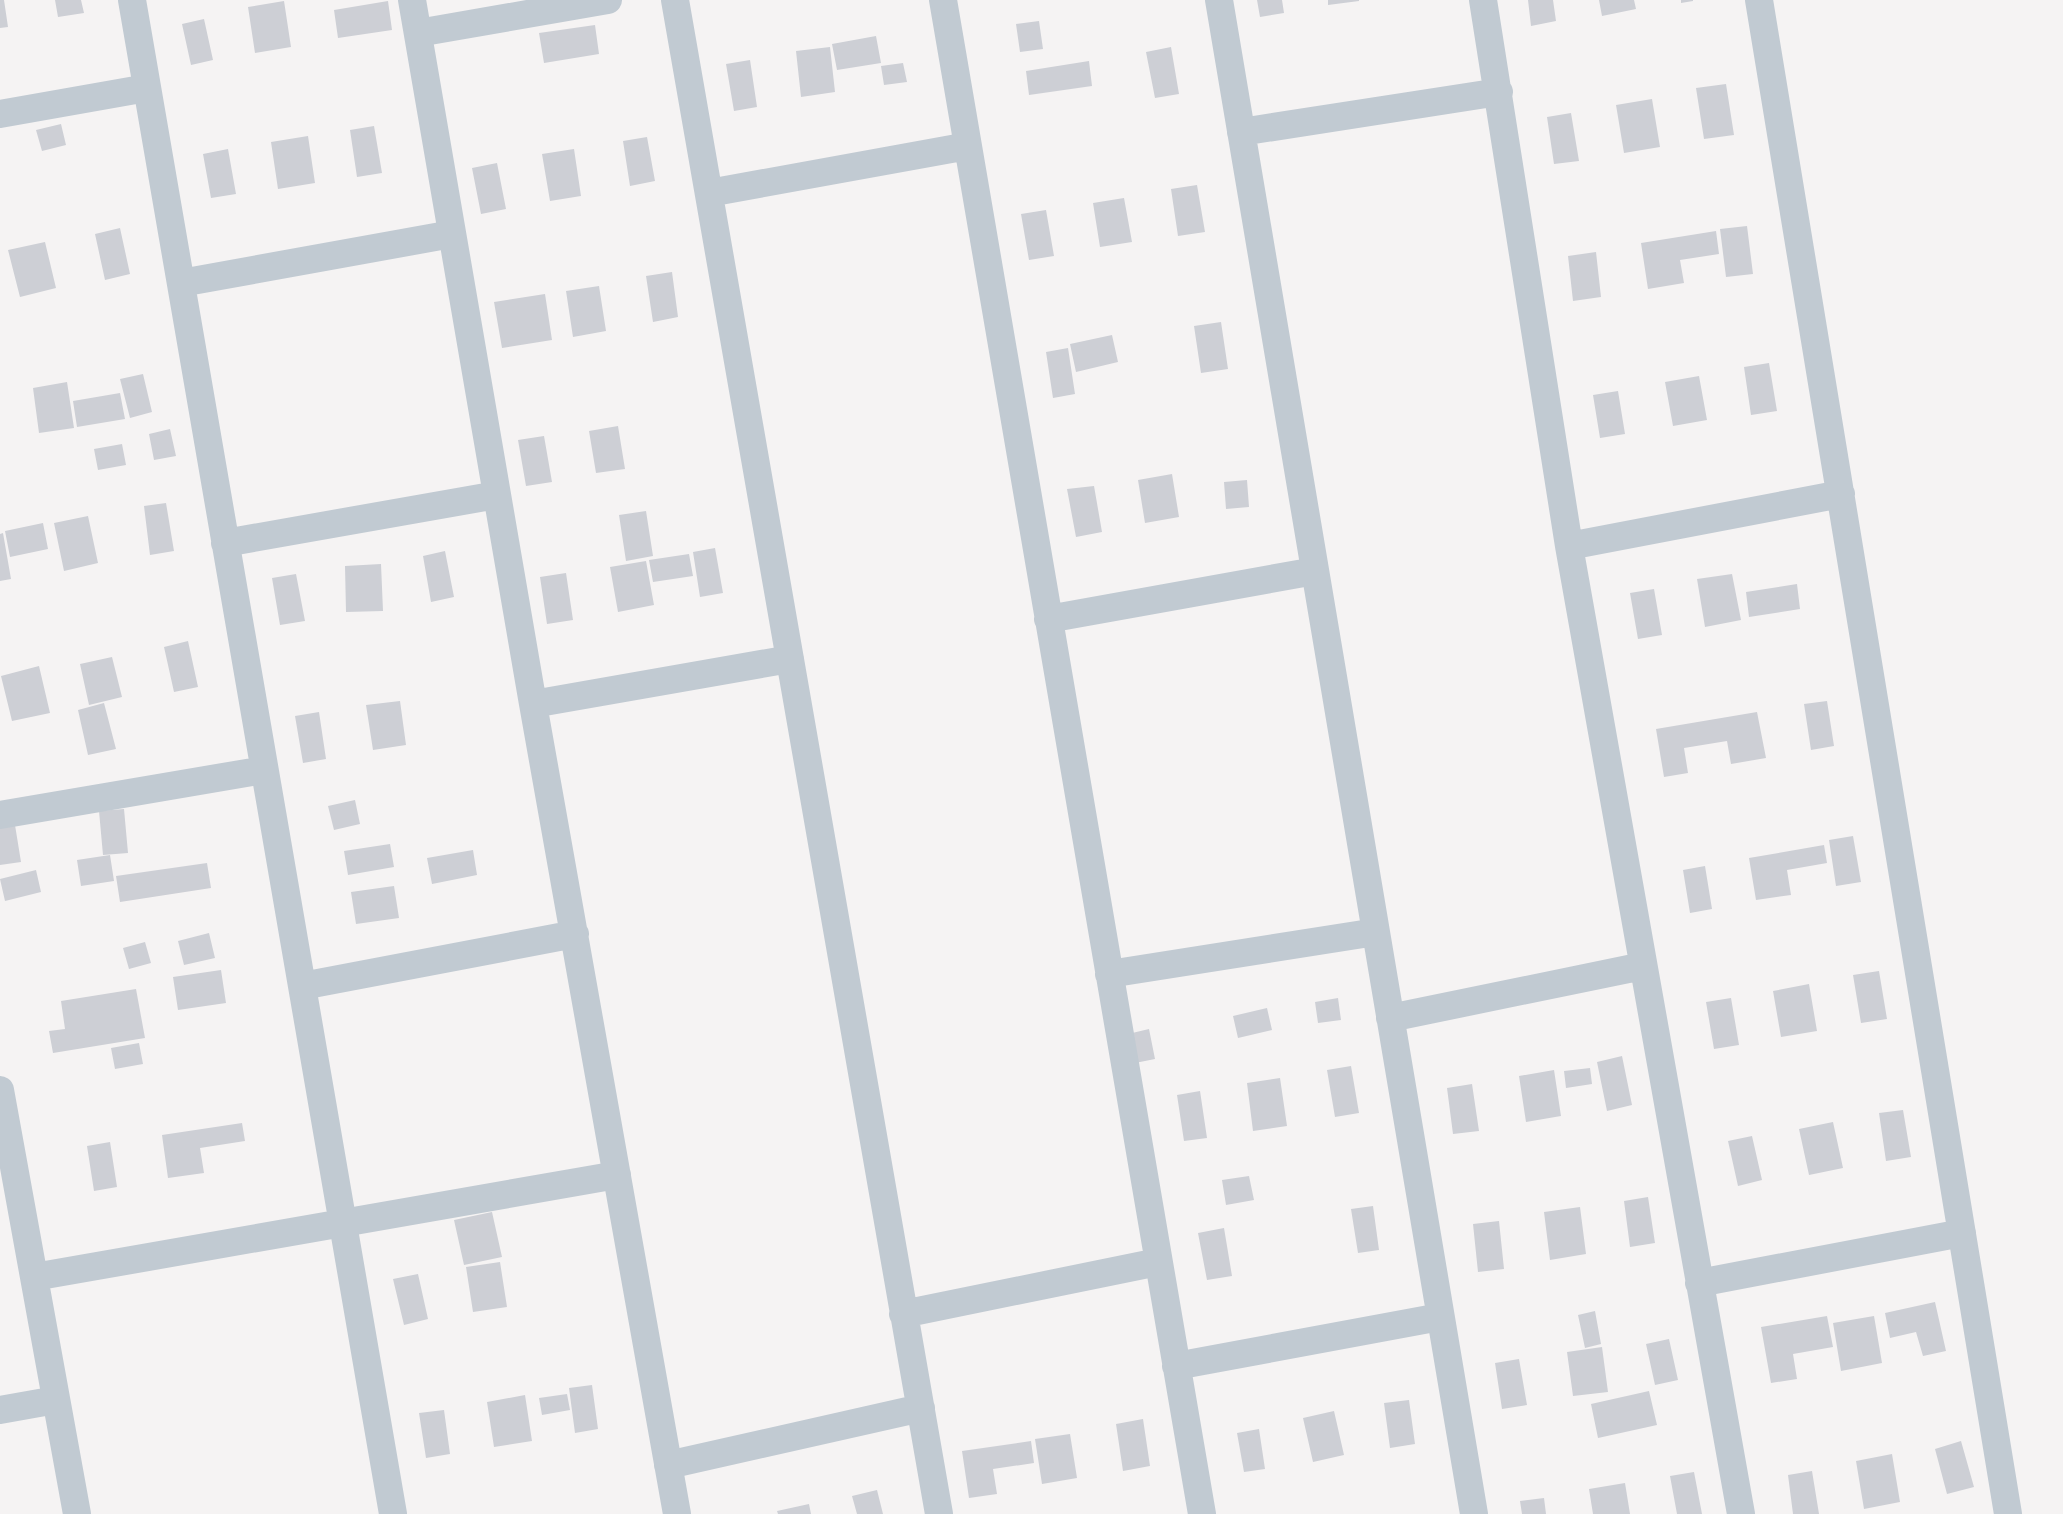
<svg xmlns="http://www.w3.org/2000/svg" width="2063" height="1514" viewBox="0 0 2063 1514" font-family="Mulish,sans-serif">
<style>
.building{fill:#cdcfd5}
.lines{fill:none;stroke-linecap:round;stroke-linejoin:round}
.minor{stroke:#c1cad2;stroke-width:28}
</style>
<rect width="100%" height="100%" fill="#f5f3f3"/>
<path class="building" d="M0 0H4L8 27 0 28Z
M55 0H81L84 13 58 17Z
M1257 0H1282L1284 13 1260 17Z
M1328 0H1359V1L1328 5Z
M1528 0H1553L1556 21 1531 26Z
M1599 0H1634L1636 9 1602 16Z
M1681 0H1693V1L1681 3Z
M284 1 291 47 255 53 248 7Z
M388 1 392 30 338 38 334 10Z
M204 19 213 60 191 65 182 24Z
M1039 21 1043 49 1020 52 1016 24Z
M595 25 599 54 544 63 539 33Z
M876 36 881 63 837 70 832 44Z
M830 47 835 92 801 97 796 51Z
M1171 47 1179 94 1155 98 1146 52Z
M750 60 757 107 734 111 726 64Z
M1089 61 1092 86 1029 95 1026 71Z
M903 63 907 82 884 85 881 66Z
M1726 84 1734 135 1704 139 1696 88Z
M1652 99 1660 147 1624 153 1616 105Z
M1571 113 1579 161 1554 164 1547 117Z
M61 124 66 145 42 151 36 130Z
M374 126 382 173 357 177 350 130Z
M308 136 315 183 278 189 271 142Z
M647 137 655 181 630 186 623 141Z
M228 149 236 194 211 198 203 154Z
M574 149 581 196 550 201 542 154Z
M497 163 506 209 481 214 472 168Z
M1197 185 1205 232 1178 236 1171 189Z
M1124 198 1132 242 1100 247 1093 203Z
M1046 210 1054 256 1029 260 1021 214Z
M1747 226 1753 274 1726 277 1720 229Z
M120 228 130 274 105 280 95 234Z
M1716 231 1719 254 1680 260 1684 283 1648 289 1641 243Z
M45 242 56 288 20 297 8 250Z
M1596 252 1601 297 1573 301 1568 256Z
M672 272 678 317 653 322 646 276Z
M599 286 606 331 573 337 566 291Z
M545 294 552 340 502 348 494 302Z
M1221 322 1228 369 1201 373 1194 326Z
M1112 335 1118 362 1076 372 1070 344Z
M1068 348 1075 394 1053 398 1046 352Z
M1769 363 1777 411 1751 415 1744 367Z
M143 374 152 412 130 418 120 379Z
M1699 376 1707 420 1673 426 1665 382Z
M67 382 74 428 39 433 33 388Z
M1618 391 1625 434 1600 438 1593 395Z
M120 393 125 419 77 427 73 401Z
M618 426 625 469 596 473 589 431Z
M170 429 176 456 154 460 149 434Z
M544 436 552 482 526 486 518 440Z
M122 444 126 465 98 470 94 449Z
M1172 474 1179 517 1145 523 1138 480Z
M1247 480 1249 507 1226 509 1224 482Z
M1094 486 1102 532 1076 537 1067 489Z
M166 503 174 551 150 555 144 506Z
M646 511 653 556 626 561 619 515Z
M88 516 98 563 64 571 54 523Z
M43 523 48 549 10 557 5 531Z
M3 533 11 579 0 581V534Z
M715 548 723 593 700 597 693 552Z
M445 551 454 597 431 602 423 556Z
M689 554 693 576 653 582 649 560Z
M646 561 654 605 618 612 610 567Z
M381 564 383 611 346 612 345 566Z
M566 573 573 620 547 624 540 577Z
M296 574 305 621 280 625 272 578Z
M1732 574 1741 620 1705 627 1697 579Z
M1797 584 1800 609 1749 617 1746 592Z
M1654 589 1662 635 1638 639 1630 593Z
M188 641 198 687 174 692 164 647Z
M112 657 122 697 89 705 80 664Z
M39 666 50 713 12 721 1 676Z
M400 701 406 745 373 750 366 705Z
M1827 701 1834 746 1811 750 1804 704Z
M104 703 116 749 88 755 78 710Z
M319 712 326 759 303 763 295 716Z
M1757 712 1766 758 1731 764 1727 741 1684 748 1688 773 1664 777 1656 729Z
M355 800 360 824 334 830 328 806Z
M124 809 128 853 103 855 99 811Z
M15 825 21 862 0 865V828Z
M1853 836 1861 882 1836 886 1829 840Z
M390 844 394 867 348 875 344 851Z
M1824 845 1827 863 1787 870 1791 895 1756 900 1749 858Z
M473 850 477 875 432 884 427 858Z
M110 855 114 881 81 886 77 860Z
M207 863 211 888 120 902 116 876Z
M1705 866 1712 909 1690 913 1683 870Z
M36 870 41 892 5 901 0 879Z
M394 886 399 918 356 924 351 892Z
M209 933 215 958 184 965 178 941Z
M145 942 151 963 129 969 123 948Z
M221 970 226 1003 178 1010 173 977Z
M1879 971 1887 1019 1861 1023 1853 975Z
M1809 984 1817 1031 1781 1037 1773 991Z
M136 989 145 1038 53 1053 49 1031 65 1029 61 1001Z
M1338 998 1341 1020 1318 1023 1315 1002Z
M1731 998 1739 1045 1714 1049 1706 1002Z
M1267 1008 1272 1030 1238 1038 1233 1016Z
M1149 1029 1155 1059 1135 1063 1128 1034Z
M139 1043 143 1064 115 1069 111 1048Z
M1622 1056 1632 1105 1607 1111 1597 1062Z
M1351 1066 1359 1113 1335 1117 1327 1070Z
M1590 1068 1592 1084 1566 1088 1564 1071Z
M1554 1070 1561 1116 1526 1122 1519 1076Z
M1280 1078 1287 1126 1253 1131 1247 1083Z
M1472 1084 1479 1131 1453 1134 1447 1088Z
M1200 1091 1207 1138 1184 1141 1177 1095Z
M1903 1110 1911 1157 1886 1161 1879 1113Z
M1833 1122 1843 1168 1809 1175 1799 1129Z
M242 1123 245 1141 200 1148 204 1173 168 1178 162 1135Z
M1752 1136 1762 1180 1738 1186 1728 1141Z
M110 1142 117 1187 94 1191 87 1146Z
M1249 1176 1254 1200 1226 1205 1222 1180Z
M1648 1197 1655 1243 1630 1247 1624 1201Z
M1373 1206 1379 1250 1358 1253 1351 1209Z
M1580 1207 1586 1254 1550 1260 1544 1212Z
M492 1212 502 1257 464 1265 454 1220Z
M1499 1221 1504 1269 1478 1272 1473 1224Z
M1224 1228 1232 1276 1207 1280 1198 1233Z
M500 1262 507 1307 473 1312 466 1267Z
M418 1274 428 1319 404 1325 393 1279Z
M1935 1302 1946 1351 1923 1356 1916 1332 1890 1338 1885 1313Z
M1595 1311 1601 1344 1585 1348 1578 1315Z
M1827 1316 1833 1347 1793 1354 1797 1379 1771 1383 1761 1327Z
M1874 1316 1882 1363 1841 1371 1833 1323Z
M1669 1339 1678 1380 1655 1385 1646 1344Z
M1602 1347 1608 1392 1573 1396 1567 1352Z
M1519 1359 1527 1405 1502 1409 1495 1363Z
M592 1385 598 1429 575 1433 569 1388Z
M1649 1391 1657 1425 1598 1438 1591 1404Z
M567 1394 570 1410 542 1415 539 1398Z
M525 1395 532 1441 494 1447 487 1402Z
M1409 1400 1415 1444 1390 1448 1384 1403Z
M444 1410 450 1454 426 1458 419 1413Z
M1334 1411 1344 1455 1313 1462 1303 1418Z
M1143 1419 1150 1466 1123 1471 1116 1424Z
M1259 1429 1265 1469 1244 1472 1237 1433Z
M1070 1434 1077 1478 1042 1484 1035 1439Z
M1031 1441 1034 1463 993 1469 997 1494 969 1498 962 1451Z
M1961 1441 1974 1487 1947 1494 1935 1449Z
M1892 1454 1900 1502 1864 1509 1856 1461Z
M1812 1471 1819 1514H1793L1788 1475Z
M1694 1472 1702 1514H1677L1670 1476Z
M1625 1483 1630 1514H1593L1589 1489Z
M877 1490 883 1514H857L852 1496Z
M1544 1498 1546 1514H1522L1520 1501Z
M809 1504 811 1514H778L777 1511Z"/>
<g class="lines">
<path class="minor" d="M132 0 393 1514
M412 0 533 704 677 1514
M675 0 939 1514
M943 0 1202 1514
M1219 0 1474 1514
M1483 0 1569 546 1741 1514
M1759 0 2008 1514
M418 33 608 0
M0 114 147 88
M1241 132 1499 92
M709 193 968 146
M181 283 452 234
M225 543 497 495
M1569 546 1841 494
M1048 619 1315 571
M533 704 790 659
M0 815 264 770
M1109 974 1376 932
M302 986 575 934
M1390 1018 1643 966
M0 1090 77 1514
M34 1277 617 1175
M1699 1283 1962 1233
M903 1314 1158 1262
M1176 1366 1440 1317
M0 1410 56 1400
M668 1465 921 1408"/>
</g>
</svg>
